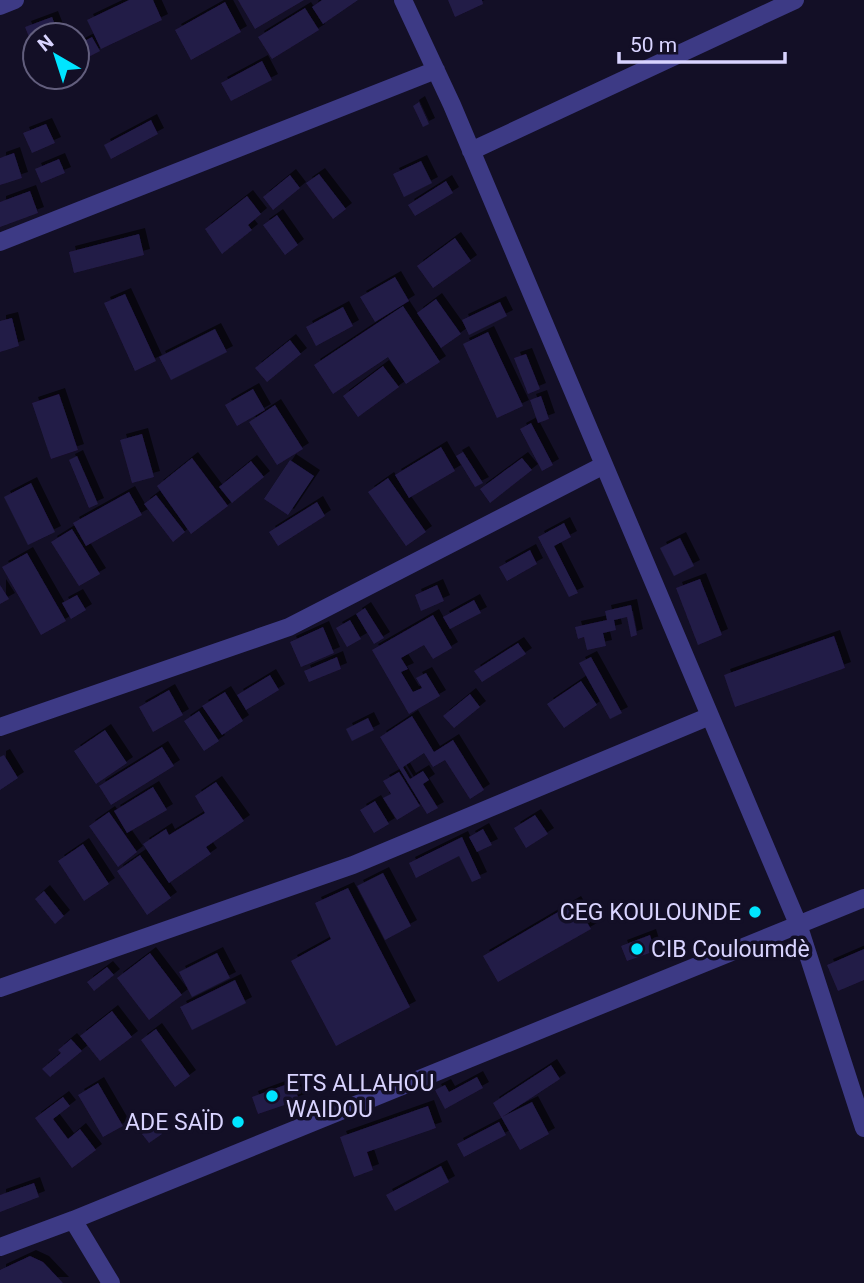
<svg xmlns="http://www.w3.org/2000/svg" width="864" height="1283" viewBox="0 0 864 1283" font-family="Roboto,sans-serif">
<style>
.building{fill:#241b47;filter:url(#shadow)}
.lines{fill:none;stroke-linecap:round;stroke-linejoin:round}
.street{stroke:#3d3a85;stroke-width:18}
.poi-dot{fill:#00e5ff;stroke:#130f26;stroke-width:2.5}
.labels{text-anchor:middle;stroke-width:7;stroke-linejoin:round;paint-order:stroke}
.poi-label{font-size:23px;fill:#d9d4ff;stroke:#130f26;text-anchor:end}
</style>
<defs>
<filter id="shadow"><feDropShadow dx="6" dy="-6" stdDeviation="0" flood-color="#0009"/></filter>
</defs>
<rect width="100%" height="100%" fill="#130f26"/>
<path class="building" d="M129 0H153L162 20 101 49 87 20Z
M238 0H304L255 29Z
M322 0H358L323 24 312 7Z
M448 0H482L483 4 455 17Z
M225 2 241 32 191 60 175 30Z
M305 8 319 30 272 59 258 37Z
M52 17 59 35H35V52L25 27Z
M92 37 100 51 77 63V45Z
M262 61 272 80 231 101 221 83Z
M419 102 429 124 423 127 413 106Z
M151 120 158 134 111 159 104 145Z
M46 124 55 143 32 153 23 133Z
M14 153 22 178 0 185V158Z
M59 159 65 173 41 183 35 169Z
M421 161 432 183 404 197 393 174Z
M319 174 346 209 333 219 306 183Z
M290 175 300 188 273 210 263 197Z
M446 181 453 193 415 216 408 205Z
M30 191 38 213 0 227V202Z
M247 196 261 214 248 225 252 230 222 254 205 229Z
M277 215 298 245 285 255 263 225Z
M139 234 144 255 74 273 69 252Z
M455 238 471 261 433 288 417 266Z
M395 277 409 301 375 322 360 297Z
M125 294 156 361 135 371 104 303Z
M436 299 461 334 441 348 417 313Z
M500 302 507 316 469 335 462 320Z
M403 306 440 362 406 384 388 357 333 394 314 365Z
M343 307 353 326 316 346 306 327Z
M12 318 19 346 0 352V321Z
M215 329 227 352 171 380 159 357Z
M488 332 523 406 497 418 463 344Z
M290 340 301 354 267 382 255 368Z
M526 354 540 389 528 394 514 358Z
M383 366 399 387 358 417 343 396Z
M253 389 265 410 237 426 225 405Z
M59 394 78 450 51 459 32 403Z
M541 396 549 419 538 423 530 400Z
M275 405 303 449 277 465 249 422Z
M531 423 553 465 542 471 520 429Z
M142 434 154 477 132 483 120 440Z
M441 447 455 471 409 498 395 475Z
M463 452 483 483 475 487 456 456Z
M77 456 98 504 89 508 69 460Z
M192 458 228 506 191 534 157 486Z
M522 458 532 470 490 503 480 489Z
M290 460 314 476 288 515 264 499Z
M251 461 264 477 232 503 219 487Z
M388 478 426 532 406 546 368 492Z
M31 483 55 532 28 545 4 497Z
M129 492 142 515 86 546 73 523Z
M156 495 185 532 173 542 144 504Z
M317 502 325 516 278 546 269 532Z
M564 523 571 537 554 546 578 593 569 597 538 537Z
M72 529 100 574 79 586 51 542Z
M680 538 694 566 674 576 660 548Z
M530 550 537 564 507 581 499 567Z
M27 553 66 621 41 635 2 567Z
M700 579 722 635 698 645 676 588Z
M0 585 9 599 0 604Z
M437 585 444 601 421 611 415 595Z
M77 595 86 610 71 619 62 603Z
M474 600 481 613 450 629 443 617Z
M631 605 637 635 631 637 627 617 614 620 616 630 603 633 606 646 587 650 584 637 578 639 575 627 607 620 605 611Z
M365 608 384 638 374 644 356 614Z
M433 615 452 648 433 659 424 645 401 658 408 669 401 672 413 692 422 688 416 678 426 673 440 696 409 714 372 650Z
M350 620 361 639 347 647 336 628Z
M323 627 334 653 301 667 290 642Z
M834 636 845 668 735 707 724 675Z
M518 643 526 654 482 682 474 671Z
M337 657 341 669 309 682 304 671Z
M591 657 622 713 610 719 579 663Z
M270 675 279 690 246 710 237 695Z
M581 681 597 705 564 728 547 704Z
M169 690 183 715 153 732 139 707Z
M225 692 243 721 222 735 202 706Z
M470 694 480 707 454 728 443 716Z
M199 711 219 741 204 751 184 721Z
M412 716 434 752 453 740 484 790 470 799 445 760 433 767 424 753 403 767 410 779 423 771 429 780 423 784 438 808 427 814 380 737Z
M368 718 374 730 352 741 346 729Z
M105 730 127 763 96 784 74 751Z
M162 747 174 766 111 805 99 786Z
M4 755 18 778 0 790V757Z
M399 772 420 806 397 820 383 798 391 794 383 781Z
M216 782 244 821 206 847 211 854 169 883 143 844 166 829 169 835 205 813 195 796Z
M153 787 167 810 127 833 114 811Z
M375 801 389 824 374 833 360 810Z
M109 812 137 852 118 867 89 826Z
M535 815 548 834 526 848 514 828Z
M483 829 492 845 477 852 469 837Z
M462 837 481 878 472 882 459 856 416 878 409 863Z
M83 844 109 884 84 901 58 861Z
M140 855 171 898 147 915 117 871Z
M383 873 411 926 385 940 357 886Z
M348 888 410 1007 336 1046 291 961 331 939 315 903Z
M44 891 64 916 55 924 35 899Z
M575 902 591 929 498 982 483 956Z
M650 935 655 951 627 961 621 946Z
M864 949V980L838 991 827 965Z
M150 953 182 995 149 1020 117 978Z
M217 953 230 978 192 997 179 972Z
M107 967 114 975 94 991 87 982Z
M235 980 246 1003 192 1030 180 1007Z
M112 1011 132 1037 100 1061 80 1036Z
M156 1029 190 1076 175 1087 141 1040Z
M71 1039 82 1051 50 1077 42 1069 61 1053 58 1050Z
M551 1065 560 1079 502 1117 532 1102 549 1134 520 1150 493 1103Z
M477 1077 483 1088 445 1109 435 1090 445 1085 449 1092Z
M293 1082 299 1100 258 1114 252 1097Z
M98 1083 123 1126 103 1137 78 1095Z
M63 1097 70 1106 53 1119 68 1139 80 1129 96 1150 72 1168 35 1118Z
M428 1106 436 1128 367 1152 373 1170 354 1177 340 1137Z
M499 1122 506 1135 464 1157 457 1144Z
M156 1125 162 1134 149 1143 142 1134Z
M441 1166 449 1182 395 1211 386 1195Z
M34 1183 39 1197 0 1212V1195Z
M30 1256 43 1262 63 1283H0V1270Z"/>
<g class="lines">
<path class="street" d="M403 0 452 105 798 924 864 1128
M0 6 15 0
M471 151 795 0
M0 242 436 70
M0 727 289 627 604 465
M0 988 353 865 710 716
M73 1220 111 1283
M0 1247 73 1220 864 898"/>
</g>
<g class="poi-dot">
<circle cx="755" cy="912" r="7"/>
<circle cx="637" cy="949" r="7"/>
<circle cx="272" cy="1096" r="7"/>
<circle cx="238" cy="1122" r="7"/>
</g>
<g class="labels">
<g class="poi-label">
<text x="741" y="920">CEG KOULOUNDE</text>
<text x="651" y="957" text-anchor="start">CIB Couloumdè</text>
<text x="286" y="1091" text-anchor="start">ETS ALLAHOU<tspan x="286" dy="26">WAIDOU</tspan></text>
<text x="224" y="1130">ADE SAÏD</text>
</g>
</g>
<g transform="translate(56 56) rotate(321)"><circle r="33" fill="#130f26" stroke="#625e7d" stroke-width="2"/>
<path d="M0-5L12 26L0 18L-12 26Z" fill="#00e5ff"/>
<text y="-10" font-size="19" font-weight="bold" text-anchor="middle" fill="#d9d4ff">N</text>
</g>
<path d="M619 52v10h166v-10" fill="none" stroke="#d9d4ff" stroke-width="3.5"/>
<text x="630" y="52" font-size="21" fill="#d9d4ff" stroke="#130f26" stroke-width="5" paint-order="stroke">50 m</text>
</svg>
